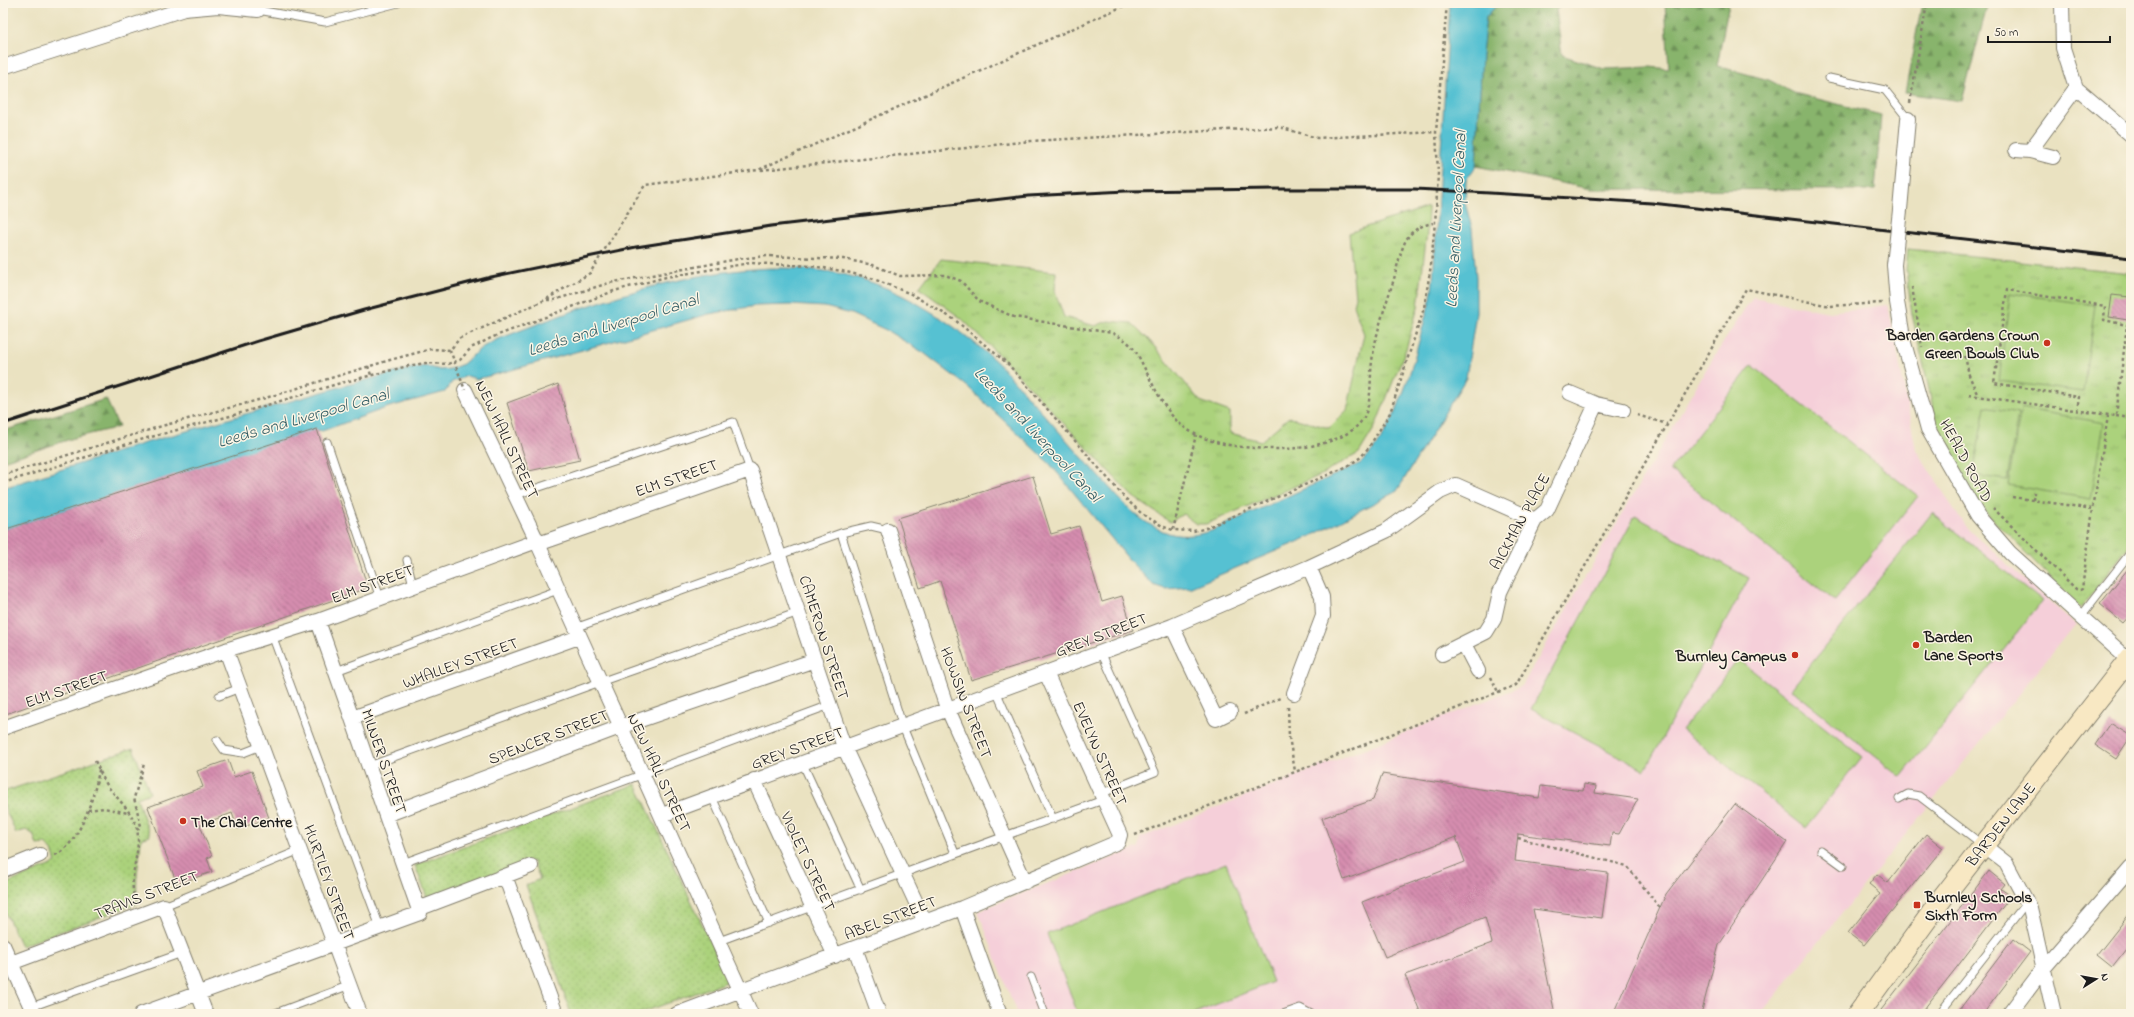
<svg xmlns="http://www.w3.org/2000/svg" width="2134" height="1017" viewBox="0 0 2134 1017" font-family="'Indie Flower',sans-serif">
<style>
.built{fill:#f5cfd9}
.grass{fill:url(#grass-dots);stroke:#64774c}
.forest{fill:url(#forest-firs);stroke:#526844}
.park{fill:url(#park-tufts);stroke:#64774c}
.pitch{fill:#abd27c;stroke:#64774c}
.water{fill:#57c1d2;stroke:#3a6e77}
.building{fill:url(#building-back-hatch)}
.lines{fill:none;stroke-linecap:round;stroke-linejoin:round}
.lane-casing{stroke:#837f6e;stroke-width:9}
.street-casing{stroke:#837f6e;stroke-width:16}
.secondary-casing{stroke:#837f6e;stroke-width:22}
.path{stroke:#837f6e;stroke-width:2.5;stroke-dasharray:3 3;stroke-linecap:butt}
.lane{stroke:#fff;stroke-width:7}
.street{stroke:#fff;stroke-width:14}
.secondary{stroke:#f8e8c3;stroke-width:20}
.rail{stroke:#1c1c1c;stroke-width:3}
.street-bridge-casing{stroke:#837f6e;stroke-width:16;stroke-linecap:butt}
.path-bridge{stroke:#837f6e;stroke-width:2.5;stroke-dasharray:3 3;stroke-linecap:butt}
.street-bridge{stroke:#fff;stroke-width:14}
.poi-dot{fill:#c8321e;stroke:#fcf5e5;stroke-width:1.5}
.labels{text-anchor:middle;stroke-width:3;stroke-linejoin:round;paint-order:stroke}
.poi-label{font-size:16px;font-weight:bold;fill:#1c1c1c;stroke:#fcf5e5;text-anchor:start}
.street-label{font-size:16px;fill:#1c1c1c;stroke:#fcf5e5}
.water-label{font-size:17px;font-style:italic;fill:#345e65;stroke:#fcf5e5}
</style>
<defs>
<pattern id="grass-dots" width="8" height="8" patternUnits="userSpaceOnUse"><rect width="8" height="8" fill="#abd27c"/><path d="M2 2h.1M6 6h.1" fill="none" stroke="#93b46b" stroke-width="1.8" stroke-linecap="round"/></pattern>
<pattern id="forest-firs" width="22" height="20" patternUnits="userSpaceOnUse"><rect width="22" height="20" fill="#88b46c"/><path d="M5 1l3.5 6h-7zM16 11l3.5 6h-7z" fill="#6e9258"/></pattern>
<pattern id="park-tufts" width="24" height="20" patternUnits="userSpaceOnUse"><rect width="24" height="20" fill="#abd27c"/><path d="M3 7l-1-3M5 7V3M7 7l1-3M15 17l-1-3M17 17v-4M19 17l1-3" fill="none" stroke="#93b46b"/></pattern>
<pattern id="building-back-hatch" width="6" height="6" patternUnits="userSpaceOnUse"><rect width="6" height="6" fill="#d58daf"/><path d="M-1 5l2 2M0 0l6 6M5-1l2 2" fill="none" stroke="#ac728e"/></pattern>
</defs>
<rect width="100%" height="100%" fill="#fcf5e5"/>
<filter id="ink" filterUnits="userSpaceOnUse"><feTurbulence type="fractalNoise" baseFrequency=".025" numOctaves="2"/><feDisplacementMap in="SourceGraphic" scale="8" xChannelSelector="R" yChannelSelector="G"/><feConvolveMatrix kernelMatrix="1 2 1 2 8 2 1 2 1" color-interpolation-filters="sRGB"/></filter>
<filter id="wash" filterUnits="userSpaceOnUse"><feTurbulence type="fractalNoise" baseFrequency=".012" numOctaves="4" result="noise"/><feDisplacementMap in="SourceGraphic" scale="16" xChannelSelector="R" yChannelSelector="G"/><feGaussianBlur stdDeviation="0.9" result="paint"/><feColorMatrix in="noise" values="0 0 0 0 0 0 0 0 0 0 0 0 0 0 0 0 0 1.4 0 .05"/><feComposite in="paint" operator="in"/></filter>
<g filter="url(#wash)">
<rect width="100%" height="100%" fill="#eae2c1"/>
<path class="built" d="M1753 297 1829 312 1888 305 1916 450 1965 526 2075 624 1761 1014H1017L978 911 1139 847 1140 838 1522 686 1708 366Z"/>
<path class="grass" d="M133 748 150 793 137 798 150 836 141 839C140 862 133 881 139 903L21 946 3 907V885L56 863 52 850 45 844 37 845 33 834 26 830 16 833 3 804V792Z
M636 784 729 981 638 1014H571L526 885 540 879 533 861 428 900 415 865Z"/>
<path class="forest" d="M1499 3H1565L1556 9 1562 55 1604 69 1650 67 1669 69 1665 3H1729L1717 66 1769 80 1794 93 1881 115 1875 190 1591 189 1476 166 1482 54 1486 17Z
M1922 3H1988L1962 101 1905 93Z
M106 399 119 427 74 438 3 461V431Z"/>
<path class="park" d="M1428 207 1427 232 1418 307 1406 349 1375 427 1359 453 1321 475 1206 524H1196L1183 514 1170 522 1132 496 1008 364 961 318 919 288 941 259 1056 272 1055 292 1064 317 1095 326 1108 321 1132 323 1149 340 1200 401 1230 412V433L1261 441 1289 417 1329 428 1347 410 1364 334 1353 305 1355 297 1349 233C1375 223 1402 216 1428 207Z
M1908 249 2131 273V543L2081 608 1990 517 1967 486 1937 425 1912 314 1906 270Z"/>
<path class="pitch" d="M2010 293 2095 305 2083 392 1999 381Z
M1752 365 1918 496 1835 601 1670 470Z
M1985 407 2018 413 2007 480 1973 475Z
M2021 408 2104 423 2091 499 2008 485Z
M1932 513 2042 601 1901 777 1791 689Z
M1635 516 1749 578 1645 770 1531 709Z
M1738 659 1862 757 1806 828 1682 730Z
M1226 863 1273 982 1192 1014H1078L1047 934Z"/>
<path class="water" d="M1450 3H1499L1486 17 1482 54 1476 166 1466 180 1465 203 1472 228 1476 277V313L1466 378 1397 491 1309 537 1191 587 1165 589 1153 585 1131 562 1050 464 968 387 924 353 886 330 851 314 825 307 790 305 755 306 709 314 508 371 477 379 467 376 452 382 445 392 389 407 322 431 317 430 3 530V488L145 443 343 386 413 368 426 366 440 370 450 369 463 364 481 348 496 340C603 298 743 246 858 278 906 292 951 322 989 355 1002 366 1012 379 1023 391 1049 420 1074 449 1100 477 1118 497 1137 521 1163 531 1179 538 1194 536 1211 531L1361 463C1403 424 1415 351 1431 297L1433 281Z"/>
<g id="blocks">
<path class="building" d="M2112 295 2130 297 2128 320 2109 317Z
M558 384 580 460 529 471 507 403Z
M317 429 368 588 3 715V530Z
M1033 476 1051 534 1079 526 1102 602 1122 596 1133 630 971 680 940 581 920 588 898 518Z
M2131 565V614L2123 623 2100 604Z
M2110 723 2131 736 2116 759 2095 745Z
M228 760 234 777 252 771 269 818 238 829 232 813 200 825 212 856 207 858 212 872 177 884 148 807 203 787 197 771Z
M1382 774 1539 798 1541 786 1583 791 1584 784 1596 786 1595 793 1638 799 1619 834 1612 833 1610 846 1518 834 1515 861 1608 873 1602 918 1533 909 1555 1014H1421L1405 975 1492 943 1485 917 1385 957 1362 902 1465 862 1456 837 1344 880 1322 818 1373 800Z
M1735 804 1787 842 1719 945 1701 1014H1613L1666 894Z
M1926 834 1943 848 1864 945 1848 933 1880 893 1869 884 1877 874 1888 883Z
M1989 871 2005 884 2001 889 2011 896 1957 967 1920 1014H1878Z
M2131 912V943L2112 967 2097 955Z
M2013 939 2030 952 2015 972 1983 1014H1956Z"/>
</g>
</g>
<g filter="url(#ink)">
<use href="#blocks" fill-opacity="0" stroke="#837f6e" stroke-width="1"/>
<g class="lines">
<g class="lane-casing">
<path id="lane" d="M258 10 325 22 398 3
M1829 78 1885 90 1908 119
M327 442 380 598
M516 495 733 422 750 470
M841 533 903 727 955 853
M407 560 413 586
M2081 616 2131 552
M575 628 841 533 871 526 888 530
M272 635 380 927
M336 671 558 590
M996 691 1053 819
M219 696 240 688
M217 740 224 750 243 753 261 746
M802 762 861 890
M369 766 600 682 799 612
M1100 794 1155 772 1101 652
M712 797 769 923
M1899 799 1908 794 1919 796 1983 845
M1821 850 1843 866
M403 863 830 705
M164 906 300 850
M719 941 1103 800
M1031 977 1045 1014
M31 1007 182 953
M273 1014 350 985
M1283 1014 1300 1008 1311 1014
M1939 1014 2026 903"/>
</g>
<g class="street-casing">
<path id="street" d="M2062 3 2063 48 2076 88 2131 135
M3 67 184 9 218 6 258 10
M2016 150 2030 151
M2053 157 2030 151 2076 88
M1900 210 1908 119
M1894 265 1897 302 1904 343 1928 429 1978 516 2010 553 2129 660
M465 390 537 541
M1570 393 1596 404 1623 410
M888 530 946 705 1025 882
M538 544 751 1014
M1172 626 1216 719 1230 712
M1464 644 1478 671
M226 650 360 1014
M1442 654 1486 632 1494 619 1500 592 1535 520 1547 510 1596 404
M1294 693 1323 616 1322 597 1309 567
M352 718 579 637
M3 728 226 650 318 621 537 541 538 544 750 470 844 747 925 922
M754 780 835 956
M386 815 620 727 815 660
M662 815 1172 626 1309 567 1386 531 1440 492 1456 485 1535 520
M1983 845 2006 863 2030 908 2054 1014
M3 870 40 855
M505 876 531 866
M962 908 1000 1014
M418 909 505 876 556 1014
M3 945 34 1014
M855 948 879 1014
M3 966 164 906 206 1014
M141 1014 420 913 318 621
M677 1014 962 908 1118 842 1120 835 1046 673
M2009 1014 2043 969 2131 867"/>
</g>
<g class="secondary-casing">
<path id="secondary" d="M1858 1014 1944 896 2131 657"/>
</g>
<path class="path" d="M1910 103 1927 3
M761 170 1031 141 1279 127 1317 138 1436 132
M1912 287 1922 347
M547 300H554L609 283 738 259 767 256 843 259 873 265 900 276 945 275 961 281 979 301 1014 317 1112 333C1135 343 1137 354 1148 375 1156 391 1166 411 1179 423 1203 445 1242 448 1273 449 1300 450 1352 443 1365 415 1373 396 1369 375 1373 355 1377 329 1386 304 1394 279 1397 267 1400 253 1405 242 1411 230 1422 225 1433 223
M1965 356 1969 375 1978 396
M368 366 371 375
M1969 395 2116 416 2127 325
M2077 411 2079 397 1994 383 2007 290 2105 306 2104 320 2131 326
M1637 415 1667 424
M2116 416 2131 418
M3 475 162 426 262 399 390 360 431 349 450 350 460 338 545 300 590 273 645 185 758 170 1130 3
M3 483 147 438 234 415 337 384 408 366 426 363 448 364 460 360 471 348 493 337 614 291 666 277 750 263 811 266 842 271 871 278 911 294 955 320 1008 364 1125 498 1142 514 1164 527 1173 530 1193 531 1204 529 1348 466 1361 457 1369 447 1390 413 1424 308 1431 265 1436 211 1438 173 1436 132 1447 3
M2012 497 2093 509 2108 416
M2033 500 2034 492
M1993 508 2076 589 2080 590 2082 589 2093 509
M1173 530 1196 435
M1491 677 1498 692
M1288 707 1289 737 1295 771
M1244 714 1280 698
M95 761C99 769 102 777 107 785 117 799 133 812 137 829 142 854 126 877 136 902
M88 810 104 808 128 813
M137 830 141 826 134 798 144 764
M1135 835 1516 685 1746 289 1830 306 1882 303
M1518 838 1627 866 1660 908
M55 855C80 845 95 794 99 770"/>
<use href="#lane" class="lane"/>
<use href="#street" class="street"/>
<use href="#secondary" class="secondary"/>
<path class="rail" d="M3 424 258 341 364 310 491 277 636 247 771 226 1028 196 1126 191 1275 189H1415L1490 193 1652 203 2131 258"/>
<g class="street-bridge-casing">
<path id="street-bridge" d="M1894 265 1900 210"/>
</g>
<path class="path-bridge" d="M450 350 465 390"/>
<use href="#street-bridge" class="street-bridge"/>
</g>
</g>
<g class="poi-dot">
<circle cx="2047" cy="343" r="4"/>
<circle cx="1916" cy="645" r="4"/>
<circle cx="1795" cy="655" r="4"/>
<circle cx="183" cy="821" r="4"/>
<rect x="1913" y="901" width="8" height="8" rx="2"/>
</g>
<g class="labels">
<g class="poi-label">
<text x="2039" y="340" text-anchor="end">Barden Gardens Crown<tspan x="2039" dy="18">Green Bowls Club</tspan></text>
<text x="1924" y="642">Barden<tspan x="1924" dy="18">Lane Sports</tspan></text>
<text x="1787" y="661" text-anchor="end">Burnley Campus</text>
<text x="191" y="827">The Chai Centre</text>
<text x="1925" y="902">Burnley Schools<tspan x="1925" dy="18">Sixth Form</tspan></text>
</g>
<g class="street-label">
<text transform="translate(508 439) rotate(65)" y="6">NEW HALL STREET</text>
<text transform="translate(1967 460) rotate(61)" y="6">HEALD ROAD</text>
<text transform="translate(676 477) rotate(-19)" y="6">ELM STREET</text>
<text transform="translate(1519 521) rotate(-61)" y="6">AICKMAN PLACE</text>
<text transform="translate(372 583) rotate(-20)" y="6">ELM STREET</text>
<text transform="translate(1101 634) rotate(-21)" y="6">GREY STREET</text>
<text transform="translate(825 637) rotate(72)" y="6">CAMERON STREET</text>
<text transform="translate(460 662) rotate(-20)" y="6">WHALLEY STREET</text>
<text transform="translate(66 688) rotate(-19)" y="6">ELM STREET</text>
<text transform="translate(967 702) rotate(69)" y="6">HOWSIN STREET</text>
<text transform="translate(548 736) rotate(-21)" y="6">SPENCER STREET</text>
<text transform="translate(797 747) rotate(-20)" y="6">GREY STREET</text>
<text transform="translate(1101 753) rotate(66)" y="6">EVELYN STREET</text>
<text transform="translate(385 761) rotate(71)" y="6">MILNER STREET</text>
<text transform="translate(660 772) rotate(65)" y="6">NEW HALL STREET</text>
<text transform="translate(2000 824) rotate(-52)" y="6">BARDEN LANE</text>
<text transform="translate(809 861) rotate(65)" y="6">VIOLET STREET</text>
<text transform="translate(330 882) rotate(70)" y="6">HURTLEY STREET</text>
<text transform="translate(146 894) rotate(-21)" y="6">TRAVIS STREET</text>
<text transform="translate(890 917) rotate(-21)" y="6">ABEL STREET</text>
</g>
<g class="water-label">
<text transform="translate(1455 219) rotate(-87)" y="6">Leeds and Liverpool Canal</text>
<text transform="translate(613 324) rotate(-17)" y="6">Leeds and Liverpool Canal</text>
<text transform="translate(303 417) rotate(-16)" y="6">Leeds and Liverpool Canal</text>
<text transform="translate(1038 434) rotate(47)" y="6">Leeds and Liverpool Canal</text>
</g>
</g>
<rect width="2134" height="1017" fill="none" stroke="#fcf5e5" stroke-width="16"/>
<g transform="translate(2096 979) rotate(79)" stroke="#fcf5e5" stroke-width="3" paint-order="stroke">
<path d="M0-3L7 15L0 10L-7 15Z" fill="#1c1c1c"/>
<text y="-6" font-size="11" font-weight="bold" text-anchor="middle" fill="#1c1c1c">N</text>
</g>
<path d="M1988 36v6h122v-6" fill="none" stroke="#1c1c1c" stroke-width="2"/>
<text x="1994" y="36" font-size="12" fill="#1c1c1c" stroke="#fcf5e5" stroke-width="3" paint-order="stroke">50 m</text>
</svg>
